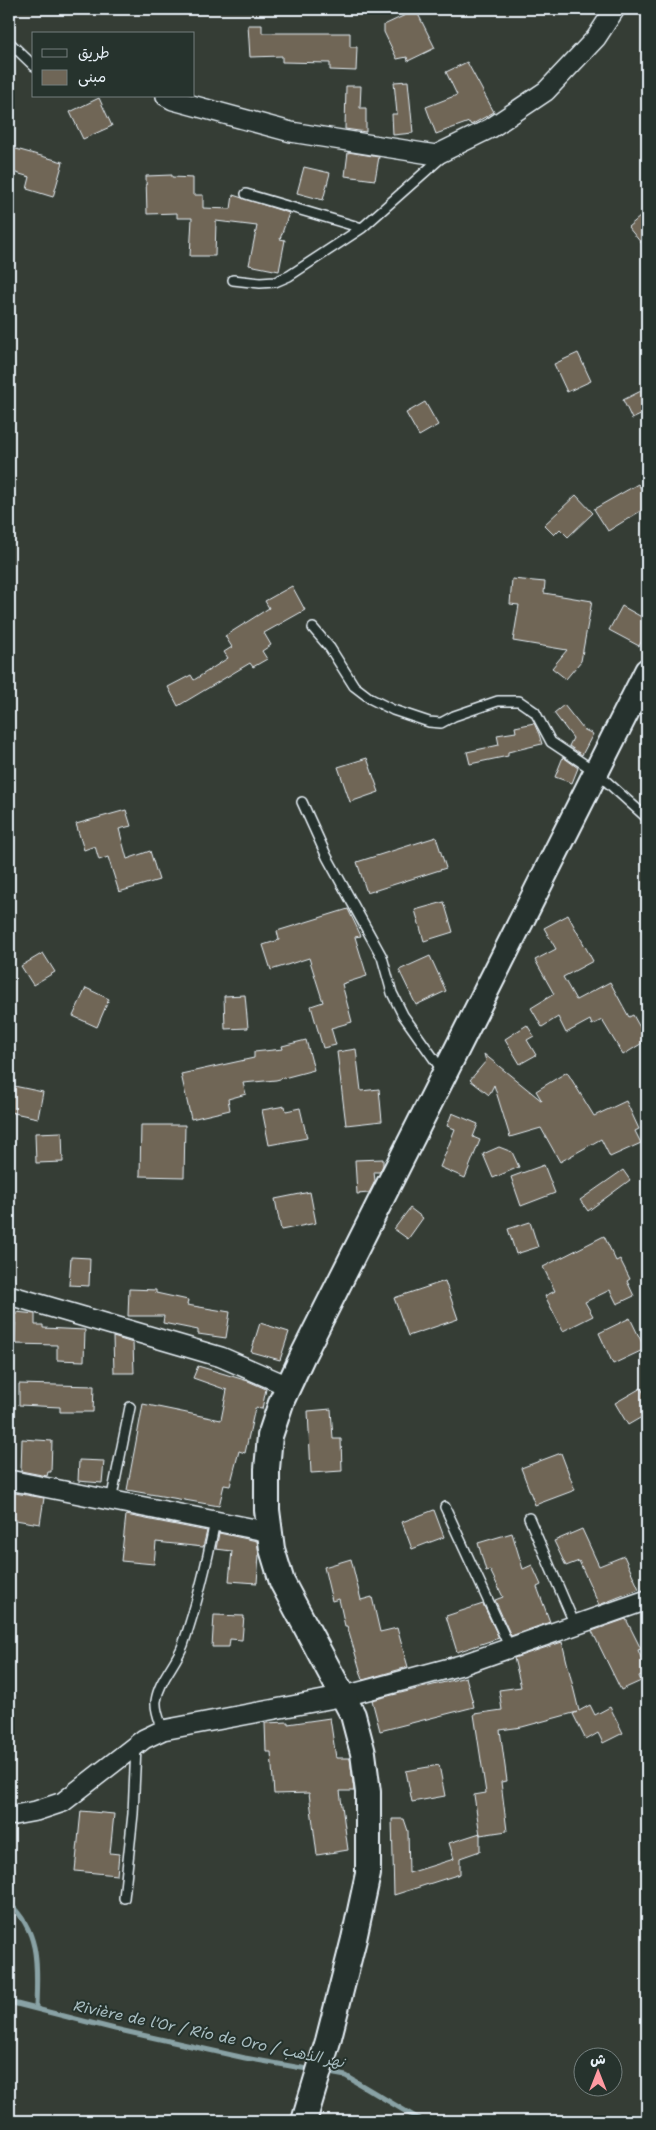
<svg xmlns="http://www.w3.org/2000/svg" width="656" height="2130" viewBox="0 0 656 2130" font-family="'Shantell Sans','Playpen Sans Arabic',sans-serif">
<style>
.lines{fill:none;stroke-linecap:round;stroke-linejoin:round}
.stream{stroke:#89a2a5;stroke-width:5}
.building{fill:#6f6657;stroke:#e8f1f8}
.service-casing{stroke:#e8f1f8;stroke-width:12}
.minor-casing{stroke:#e8f1f8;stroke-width:22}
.tertiary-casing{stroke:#e8f1f8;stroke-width:28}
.service{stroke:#26332d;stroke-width:9}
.minor{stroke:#26332d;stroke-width:19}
.tertiary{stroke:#26332d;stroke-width:24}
.labels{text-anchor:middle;stroke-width:4;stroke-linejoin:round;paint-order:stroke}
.water-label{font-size:15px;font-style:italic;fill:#a8bdc1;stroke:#26332d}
</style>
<rect width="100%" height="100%" fill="#353d35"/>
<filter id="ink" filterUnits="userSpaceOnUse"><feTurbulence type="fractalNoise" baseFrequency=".02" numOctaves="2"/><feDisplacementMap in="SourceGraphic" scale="10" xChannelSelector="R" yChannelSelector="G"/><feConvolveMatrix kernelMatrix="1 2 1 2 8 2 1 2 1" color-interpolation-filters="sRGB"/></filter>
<g filter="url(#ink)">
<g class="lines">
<path class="stream" d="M9 1903C41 1933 37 1967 36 2008
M9 2002 115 2029 245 2058 313 2070
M324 2072 346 2076 422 2121"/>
</g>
<path class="building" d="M416 10 435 48 408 61 407 57 397 59 384 32V25Z
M248 25H262V33H350V47H357L356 71 330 70V63L282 62V56L250 57Z
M467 62 494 112 471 125 469 122 436 134 426 107 457 95 446 72Z
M408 81 413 133 393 135 392 114H397L394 82Z
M346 86H361L360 108H366V132L345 129Z
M99 98 112 126 83 139 70 112Z
M9 147 63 162 53 197 27 189 30 177 9 171Z
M348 152 379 157 375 180 345 176Z
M304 167 330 173 323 200 297 193Z
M172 175V177L193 178V195H203V208L231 209 233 195 289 213 280 239 285 240 279 271 249 265 257 226 216 221 215 256H190L192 218H177V213L147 214 146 176Z
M647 211V250L628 227Z
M578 353 591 381 567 392 554 364Z
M647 388V412L632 419 623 400Z
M425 402 438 425 419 436 406 413Z
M638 484 647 499V507L608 531 594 509Z
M576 495 593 513 568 537 560 529 554 535 544 525Z
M512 579 545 582 544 593 592 601 581 661 566 679 552 668 567 650 513 641 519 605 510 604Z
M292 586 305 610 264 633 271 645 262 651 267 659 253 667 250 663 178 706 168 687 191 675 194 680 228 658 224 652 232 647 225 636 269 608 265 601Z
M622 606 647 620V631L639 646 609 630Z
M564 705 583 729 593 734 582 755 569 746 573 738 554 713Z
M534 723 539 734 542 744 508 752V756L470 764 467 752 499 745 497 735 516 732 515 727Z
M563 757 578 768 572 783 555 777Z
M367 758 379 792 350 802 338 767Z
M126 810 131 826 119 829 127 859 150 851 159 880 119 892 108 857 99 860 95 846 84 850 76 824Z
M436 837 446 868 367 893 357 862Z
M444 902 453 932 424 941 415 910Z
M348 909 361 936 355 937 367 976 342 984 352 1022 331 1028 336 1045 323 1048 311 1006 323 1002 309 958 271 970 263 945 279 940 277 931Z
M568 915 593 961 563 977 576 1000 610 982 629 1017 633 1015 647 1040 623 1055 602 1020 592 1025 590 1020 566 1033 558 1017 542 1027 531 1008 554 994 535 960 556 949 544 928Z
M43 953 55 972 33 985 21 966Z
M430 956 446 991 416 1005 399 970Z
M86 988 109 999 97 1027 73 1016Z
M245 995 248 1028 225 1029 224 996Z
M527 1025 534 1036 527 1040 536 1055 520 1064 505 1039Z
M306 1040 314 1070 276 1080 243 1083 246 1094 228 1099 230 1110 191 1119 181 1074 254 1058V1052L283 1049 282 1046Z
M356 1049 361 1091 379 1089 382 1121 346 1125 337 1052Z
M484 1054 542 1101 536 1091 567 1072 594 1116 626 1101 639 1129 635 1131 641 1143 610 1157 601 1139 560 1162 541 1128 510 1137 494 1085 489 1095 470 1080 486 1061Z
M9 1085 43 1092 38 1118 9 1112Z
M285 1106 286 1111 300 1108 307 1138 269 1145 262 1110Z
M452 1113 478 1124 473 1137 480 1140 465 1178 440 1167 455 1129 447 1126Z
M141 1125H185L184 1177 140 1176Z
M62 1132 63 1162 36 1163 35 1133Z
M499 1147 512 1152 519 1167 493 1178 483 1154Z
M383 1159V1165L380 1172H374L375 1181 369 1193 357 1194 355 1160Z
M544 1165 555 1193 521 1206 511 1177Z
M623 1170 630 1180 588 1211 580 1200Z
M310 1192 316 1223 281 1230 275 1199Z
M410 1208 423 1218 408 1239 394 1229Z
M530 1222 538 1247 516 1254 508 1229Z
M604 1236 616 1261 620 1259 630 1279 627 1281 634 1296 617 1304 610 1290 585 1302 593 1316 563 1331 545 1296 555 1291 543 1267Z
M71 1257 90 1258 89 1286 69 1285Z
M445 1281 458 1319 408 1336 394 1298Z
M129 1289 156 1290V1293L188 1300 187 1305 230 1312 226 1338 198 1334V1330L163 1323 164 1316H128Z
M16 1312 35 1314V1325H43V1328L85 1330 84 1361 57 1360V1345L15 1344Z
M630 1318 645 1349 613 1364 599 1333Z
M260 1323 289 1332 280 1360 251 1352Z
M113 1337 133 1343 134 1373H114Z
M198 1366 248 1381 266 1389 262 1409 255 1408 245 1453 239 1451 230 1486 224 1485 219 1506 127 1490 143 1404 221 1420 227 1390 193 1378Z
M19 1384 94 1386 93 1412H60V1407L19 1405Z
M641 1388 647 1399V1414L628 1425 615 1403Z
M331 1409 333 1439H341L342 1471 311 1473 308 1411Z
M22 1439 52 1441 51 1472H48L47 1476 21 1471Z
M561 1453 575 1490 535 1505 521 1468Z
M79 1460 104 1461 102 1483 78 1481Z
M9 1492 44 1498 40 1524 9 1519Z
M434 1510 444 1537 412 1549 402 1522Z
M126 1515 207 1531 203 1547 156 1542 154 1564 121 1561Z
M582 1529 599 1566 624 1556 639 1589 599 1605 579 1561 566 1566 554 1541Z
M219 1533 257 1541 259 1554 257 1583 229 1581 232 1551 216 1549Z
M512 1533 523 1569 532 1565 541 1585 537 1587 550 1622 511 1636 495 1600 503 1597 490 1570 486 1571 478 1543Z
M351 1559 361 1600 372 1597 380 1632 397 1628 408 1667 363 1680 347 1626H345L339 1599 332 1601 324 1567Z
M483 1604 499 1638 457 1652 446 1616Z
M214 1615 244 1616 242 1640 230 1639 229 1647H212Z
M626 1619 641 1649 638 1650 647 1672 639 1676 641 1681 621 1690 592 1631Z
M562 1642 579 1711 590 1705 595 1715 610 1707 623 1733 603 1743 598 1733 586 1740 573 1714 577 1712 522 1727 500 1730 507 1781 501 1782 507 1831 480 1835 474 1795 486 1793 474 1714 502 1710 499 1690 521 1687 514 1658Z
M466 1677 474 1707 380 1731 372 1700Z
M330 1718 336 1758H350L354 1791H340L348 1850 317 1855 309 1793 274 1794 271 1752H266L265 1723 288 1722V1724Z
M439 1765 445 1796 412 1802 406 1771Z
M81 1811 114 1814 110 1853 119 1854 117 1875 75 1871Z
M392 1819H404L408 1831 409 1873 454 1859 449 1843 480 1833V1851L460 1858V1874L394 1895Z"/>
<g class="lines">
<g class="service-casing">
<path id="service" d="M9 42 34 66
M246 194 362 228
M233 280 260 283 275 282 289 276 362 228 442 157
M313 628 330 648 354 686 371 699 393 710 429 722 441 723 454 716 498 701H519L535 712 551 742 596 772 647 818
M302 802 327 857 382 957 392 993 403 1015 444 1073
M111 1501 130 1407
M445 1507 510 1648
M529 1518 575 1625
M163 1730C160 1721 155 1711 156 1701 159 1680 176 1664 183 1645 197 1604 207 1563 215 1521
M124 1898 133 1814 136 1747"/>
</g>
<g class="minor-casing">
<path id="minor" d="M166 96 173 100 291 132 436 155 491 128 546 91 596 38 615 9
M9 1295 221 1357 288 1386
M9 1480 270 1532
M9 1816 36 1811 63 1802 144 1739 163 1730 345 1696 461 1665 647 1600"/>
</g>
<g class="tertiary-casing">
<path id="tertiary" d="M304 2121 328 2041 354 1939 368 1874V1792L363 1753 353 1715 282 1582 272 1549 267 1510V1469L270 1436 282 1400 303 1355 647 671"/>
</g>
<use href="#service" class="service"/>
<use href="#minor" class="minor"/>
<use href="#tertiary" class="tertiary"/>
</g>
</g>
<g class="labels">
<g class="water-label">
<text transform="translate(209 2034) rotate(12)" y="5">Rivière de l'Or / Río de Oro / نهر الذهب</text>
</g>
</g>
<rect width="656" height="2130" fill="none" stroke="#26332d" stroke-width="30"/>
<rect x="15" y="15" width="626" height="2100" fill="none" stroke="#e8f1f8" stroke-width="2" filter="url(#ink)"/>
<rect x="32" y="32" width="162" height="65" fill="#26332d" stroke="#747f7e"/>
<rect x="42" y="49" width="25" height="8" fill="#26332d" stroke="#747f7e"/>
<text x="78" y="58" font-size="15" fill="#e8f1f8">طريق</text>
<rect x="42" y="70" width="25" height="15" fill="#6f6657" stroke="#747f7e"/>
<text x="78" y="82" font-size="15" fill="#e8f1f8">مبنى</text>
<g transform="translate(598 2072)"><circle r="24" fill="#26332d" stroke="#747f7e"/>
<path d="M0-4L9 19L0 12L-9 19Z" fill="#ff9aa2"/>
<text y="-8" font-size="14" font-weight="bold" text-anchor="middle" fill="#e8f1f8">ش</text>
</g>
</svg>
